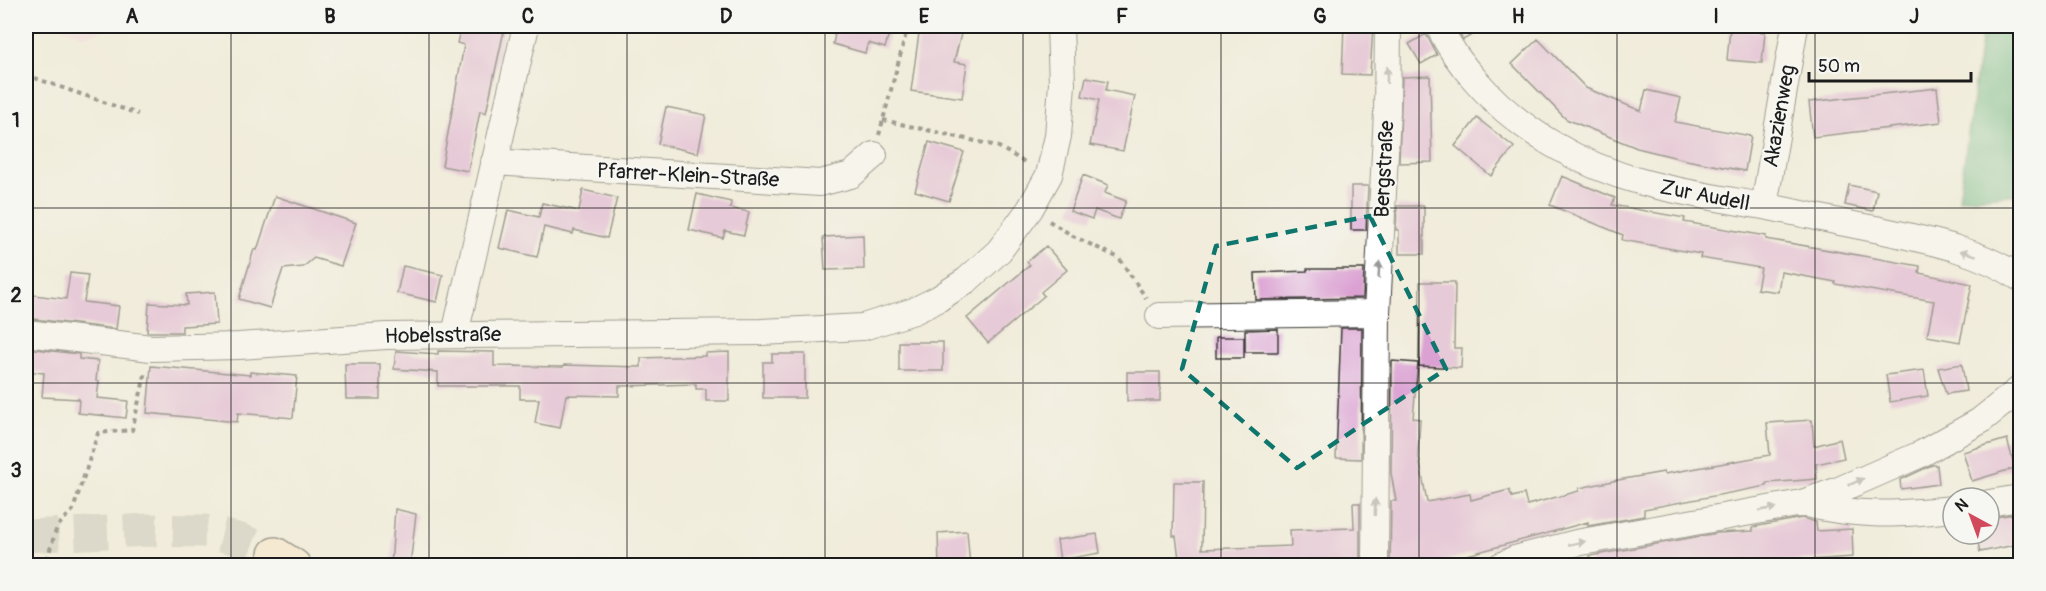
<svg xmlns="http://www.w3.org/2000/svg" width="2046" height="591" viewBox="0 0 2046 591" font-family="Pangolin,sans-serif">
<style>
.built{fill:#f3cfe0}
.forest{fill:#62b27e;stroke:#3f674d;stroke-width:1.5}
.building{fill:#dba1d3}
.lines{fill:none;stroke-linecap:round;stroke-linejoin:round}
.secondary-tunnel{stroke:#c6c2b5;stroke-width:33;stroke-dasharray:33 16;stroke-linecap:butt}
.street-casing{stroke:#3c3b39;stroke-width:28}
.secondary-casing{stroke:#3c3b39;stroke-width:36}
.path{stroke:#3c3b39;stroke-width:4;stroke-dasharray:4.5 4.5;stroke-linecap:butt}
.street{stroke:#fff;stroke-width:26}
.secondary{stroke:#fde5c5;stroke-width:33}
.oneway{fill:#999}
.marked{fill:none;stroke:#0f766e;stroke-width:4.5;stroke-dasharray:12 8;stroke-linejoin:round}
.grid{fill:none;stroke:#1c1c1c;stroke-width:1.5;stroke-opacity:0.55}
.labels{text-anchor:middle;stroke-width:4.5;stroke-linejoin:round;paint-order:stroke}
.street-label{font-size:21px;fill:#1c1c1c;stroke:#f6f6f2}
.neatline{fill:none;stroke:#1c1c1c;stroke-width:2}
.grid-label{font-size:20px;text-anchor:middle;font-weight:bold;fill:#1c1c1c}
</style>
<rect width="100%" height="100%" fill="#f6f6f2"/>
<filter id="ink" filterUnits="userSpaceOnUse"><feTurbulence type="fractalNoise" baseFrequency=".0167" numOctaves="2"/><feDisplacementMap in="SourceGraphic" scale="12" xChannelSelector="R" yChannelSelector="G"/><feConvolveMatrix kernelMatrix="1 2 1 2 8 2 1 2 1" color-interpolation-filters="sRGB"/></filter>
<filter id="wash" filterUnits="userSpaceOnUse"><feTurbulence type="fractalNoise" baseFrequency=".008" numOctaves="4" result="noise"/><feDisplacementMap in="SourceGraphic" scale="24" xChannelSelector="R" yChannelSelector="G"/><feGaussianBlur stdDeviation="1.35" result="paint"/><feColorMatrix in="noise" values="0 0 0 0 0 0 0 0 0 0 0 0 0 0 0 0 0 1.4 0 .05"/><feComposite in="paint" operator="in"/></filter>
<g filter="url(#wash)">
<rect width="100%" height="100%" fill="#f1ecdb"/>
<path class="built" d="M60 26H116L83 36Z"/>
<path class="forest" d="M1983 26H2020V194L1959 199Z"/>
<g id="blocks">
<path class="building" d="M461 26H505L486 113 480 111 468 171 442 166 464 45 457 43Z
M823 26H891L885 48 868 43 865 53 833 44 835 34 823 31Z
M920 26H963L954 62 967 64 962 98 911 91Z
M1344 26H1373L1370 75 1342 74Z
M1455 26H1488L1463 40Z
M1730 29 1765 32 1762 63 1727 60Z
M1426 34 1437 55 1421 64 1409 44Z
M1538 39 1586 88 1641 111 1646 90 1681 98 1675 122 1751 136 1745 171 1686 160 1637 148 1566 119 1512 64Z
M1430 76 1432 162 1399 163 1402 77Z
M1086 77 1108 81 1106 90 1135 96 1123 151 1090 145 1099 100 1082 96Z
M1937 88 1941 122 1813 137 1809 102Z
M666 107 706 115 698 153 658 144Z
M1477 118 1514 147 1491 176 1455 146Z
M929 142 964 152 949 201 915 191Z
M1083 175 1108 185 1105 193 1126 201 1119 219 1095 210 1092 219 1070 211Z
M1562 176 1615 198 1612 205 1685 218 1684 222 1766 236V239L1920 266 1919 273 1972 284 1960 342 1927 336 1934 301 1835 284 1836 282 1781 272 1778 292 1757 289 1761 268 1700 258 1701 254 1622 240 1623 235 1550 205Z
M1849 185 1877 191 1873 211 1845 205Z
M1351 186H1368L1366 230H1351Z
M583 190 617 198 607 238 574 230 573 234 544 227 537 257 499 248 508 210 539 217 542 203 579 211Z
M697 194 731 202 730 208 749 212 744 235 725 231 723 238 689 230Z
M275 196 356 223 341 266 314 258 303 267 283 269 270 308 239 299 254 249 257 250Z
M1397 206H1424V254H1399V230H1396Z
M863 235 864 269 825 270 823 237Z
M1046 246 1067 270 1041 292 1044 296 988 343 967 318 1030 265 1027 262Z
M403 266 443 275 437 302 397 293Z
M1307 269H1364L1363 298 1256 300 1255 273 1307 271Z
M70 273 88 275 84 302 119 306 116 329 26 318V294L66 299Z
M1420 282H1455L1454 348H1462L1461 368 1419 366Z
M215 292 217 324 182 326V332H147L149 303 187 305 186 294Z
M1341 328H1362L1361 459 1336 458Z
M1278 329V352H1245V330Z
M1216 337H1244V358H1216Z
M899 342H943V371H899Z
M26 348 79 354V359L98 361 96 381H99L97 398 128 401 126 418 78 413 79 399 42 397 44 373 26 371Z
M396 351 438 354V351L494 352V366L563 367 564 365 641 367V358L705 356V353L729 352V401H706V389H696V384L619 386V396L566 395 560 428 535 423 539 399H520V386H438V372L394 369Z
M772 354H805V398H763V362H772Z
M1392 361 1418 363 1413 418 1420 419 1418 453 1427 502 1470 494 1471 500 1509 490 1512 497 1524 494 1527 505 1579 491V488L1618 480 1664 472V474L1770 455 1767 423 1812 420 1814 446 1840 439 1844 458 1816 464 1817 479 1767 483V486L1644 509V516L1588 526V522L1442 562 1422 566H1390L1391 501H1396L1391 473Z
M345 364H380V399H346Z
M1962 364 1966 391 1946 394 1938 368Z
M151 366 250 375V372L297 376 293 418 238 413 237 422 147 413Z
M1924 370 1928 396 1890 402 1886 375Z
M1127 372H1160V401H1127Z
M2007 439 2015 468 1972 481 1963 452Z
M1932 465H1937L1939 484 1901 489 1900 480Z
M1174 482H1203L1202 549 1291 546 1290 530 1354 528 1353 503H1360V566H1180L1176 536H1173Z
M395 509 416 514 410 566H391Z
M2020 513V544L1980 552 1976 534H1989V518Z
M1802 518 1816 522 1817 531 1852 529 1853 557 1717 566H1591L1590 556 1717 533 1753 531V527Z
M967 531 970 566H939L938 533Z
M1097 534 1100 553 1060 560 1057 540Z"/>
</g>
</g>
<g filter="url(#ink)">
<use href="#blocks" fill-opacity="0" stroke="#3c3b39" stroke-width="1.5"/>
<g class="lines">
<path class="secondary-tunnel" d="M26 536 149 530 205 531 241 540 275 554"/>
<g class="street-casing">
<path id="street" d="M1439 26C1448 46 1462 66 1477 82 1518 130 1582 166 1642 182 1682 193 1723 199 1763 206 1800 213 1837 222 1875 229 1925 240 1977 249 2020 278
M494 162 820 183 851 175 874 155
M1764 206 1795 26
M1159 316 1377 313
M26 333 151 348 239 346 386 336 761 332 863 327 914 311 938 299 967 280 999 251 1030 209 1049 175 1058 136 1062 84 1060 26
M455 334 526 26
M1802 503C1858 517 1897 515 1953 509
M1989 503 2020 498
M1375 566 1377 313 1387 112 1388 26
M1500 566 1515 559 1576 543 1802 503 1839 490 1921 454 1980 421 2020 389"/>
</g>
<g class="secondary-casing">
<path id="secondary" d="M275 554 294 566"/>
</g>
<path class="path" d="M26 75 138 114
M883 120 997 146 1028 164
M879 135 908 26
M1049 221 1073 236 1119 258 1146 298
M30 566 47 559 57 527 73 510 98 433 132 430 146 371"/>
<use href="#street" class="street"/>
<use href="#secondary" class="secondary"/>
</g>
<defs><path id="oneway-solid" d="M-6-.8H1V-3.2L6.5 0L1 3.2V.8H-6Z" transform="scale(1.5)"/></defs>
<g class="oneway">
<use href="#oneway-solid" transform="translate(1387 75) rotate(-89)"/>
<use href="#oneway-solid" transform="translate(1968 253) rotate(-163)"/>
<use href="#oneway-solid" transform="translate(1379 270) rotate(-87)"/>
<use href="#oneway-solid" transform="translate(1856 482) rotate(-24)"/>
<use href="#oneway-solid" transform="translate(1375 507) rotate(-89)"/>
<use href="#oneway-solid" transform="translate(1768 509) rotate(-10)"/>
<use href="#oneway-solid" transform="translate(1577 543) rotate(-12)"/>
</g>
</g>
<path d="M0 0H2046V591H0ZM1370 216 1446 369 1297 468 1182 369 1216 246Z" fill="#f1ecdb" fill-opacity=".55" fill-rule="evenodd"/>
<path class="marked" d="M1370 216 1446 369 1297 468 1182 369 1216 246Z"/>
<path class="grid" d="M231 26V566M429 26V566M627 26V566M825 26V566M1023 26V566M1221 26V566M1419 26V566M1617 26V566M1815 26V566M26 208H2020M26 383H2020"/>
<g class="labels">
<g class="street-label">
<text transform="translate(1779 116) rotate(-80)" y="7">Akazienweg</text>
<text transform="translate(1384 169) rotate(-87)" y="7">Bergstraße</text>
<text transform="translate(688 175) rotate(3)" y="7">Pfarrer-Klein-Straße</text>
<text transform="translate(1705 195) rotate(11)" y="7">Zur Audell</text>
<text transform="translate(443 335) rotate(-1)" y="7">Hobelsstraße</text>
</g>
</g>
<rect width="2046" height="591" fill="none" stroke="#f6f6f2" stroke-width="66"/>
<g transform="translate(1971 516) rotate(319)"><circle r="28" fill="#f6f6f2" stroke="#9f9f9c" stroke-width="1.5"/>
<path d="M0-4.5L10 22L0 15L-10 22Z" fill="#d1495b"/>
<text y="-9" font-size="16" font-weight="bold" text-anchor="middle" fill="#1c1c1c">N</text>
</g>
<path d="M1809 72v9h162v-9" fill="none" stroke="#1c1c1c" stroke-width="3"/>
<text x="1818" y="72" font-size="18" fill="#1c1c1c" stroke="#f6f6f2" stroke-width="4.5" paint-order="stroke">50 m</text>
<rect x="33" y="33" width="1980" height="525" class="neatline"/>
<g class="grid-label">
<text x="132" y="23">A</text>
<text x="330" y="23">B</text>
<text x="528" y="23">C</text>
<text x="726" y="23">D</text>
<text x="924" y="23">E</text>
<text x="1122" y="23">F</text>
<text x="1320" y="23">G</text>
<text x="1518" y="23">H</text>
<text x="1716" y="23">I</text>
<text x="1914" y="23">J</text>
<text x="16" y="127">1</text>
<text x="16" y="302">2</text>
<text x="16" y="477">3</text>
</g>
</svg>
